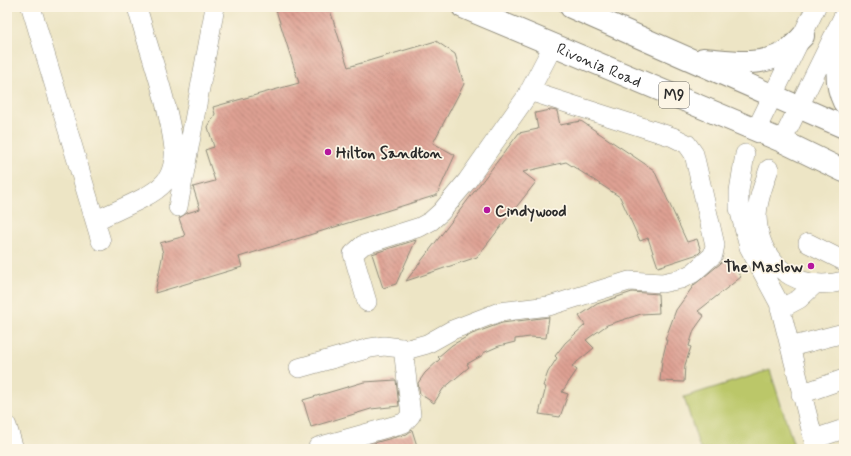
<svg xmlns="http://www.w3.org/2000/svg" width="851" height="456" viewBox="0 0 851 456" font-family="Mynerve,sans-serif">
<style>
.pitch{fill:#bbc769;stroke:#73794a}
.building{fill:url(#building-back-hatch)}
.lines{fill:none;stroke-linecap:round;stroke-linejoin:round}
.minor-casing{stroke:#8c8878;stroke-width:20}
.major-casing{stroke:#8c8878;stroke-width:24}
.minor{stroke:#fff;stroke-width:19}
.major{stroke:#fff;stroke-width:22}
.poi-dot{fill:#b5179e;stroke:#fcf5e5;stroke-width:1.5}
.labels{text-anchor:middle;stroke-width:3.5;stroke-linejoin:round;paint-order:stroke}
.shield{fill:#fcf5e5;stroke:#6a6863;stroke-width:1}
.shield-label{font-size:15px;font-weight:bold;fill:#2b2b2b}
.street-label{font-size:16px;fill:#2b2b2b;stroke:#fcf5e5}
.poi-label{font-size:16px;font-weight:bold;fill:#2b2b2b;stroke:#fcf5e5;text-anchor:start}
</style>
<defs>
<pattern id="building-back-hatch" width="6" height="6" patternUnits="userSpaceOnUse"><rect width="6" height="6" fill="#dea093"/><path d="M-1 5l2 2M0 0l6 6M5-1l2 2" fill="none" stroke="#b48378"/></pattern>
</defs>
<rect width="100%" height="100%" fill="#fcf5e5"/>
<filter id="ink" filterUnits="userSpaceOnUse"><feTurbulence type="fractalNoise" baseFrequency=".025" numOctaves="2"/><feDisplacementMap in="SourceGraphic" scale="8" xChannelSelector="R" yChannelSelector="G"/><feConvolveMatrix kernelMatrix="1 2 1 2 8 2 1 2 1" color-interpolation-filters="sRGB"/></filter>
<filter id="wash" filterUnits="userSpaceOnUse"><feTurbulence type="fractalNoise" baseFrequency=".012" numOctaves="4" result="noise"/><feDisplacementMap in="SourceGraphic" scale="16" xChannelSelector="R" yChannelSelector="G"/><feGaussianBlur stdDeviation="0.9" result="paint"/><feColorMatrix in="noise" values="0 0 0 0 0 0 0 0 0 0 0 0 0 0 0 0 0 1.4 0 .05"/><feComposite in="paint" operator="in"/></filter>
<g filter="url(#wash)">
<rect width="100%" height="100%" fill="#ede5c5"/>
<path class="pitch" d="M770 370 795 449H700L684 397Z"/>
<g id="blocks">
<path class="building" d="M275 7H329L348 67 436 41 455 54 464 84 433 143 455 155 437 195 239 257 242 267 155 293 163 253 160 243 185 236 179 218 187 213 200 209 193 187 215 181 205 150 214 147 208 127 215 114 213 107 299 83Z
M551 110 557 111 560 125 581 121 654 170 687 242 697 239 701 251 698 254 658 267 648 238 640 241 620 197 566 162 523 172 536 182 477 257 406 281 519 133 538 129 535 113Z
M416 240 396 284 383 288 372 254Z
M726 259 741 277 698 311 704 316 694 330 689 346 691 347 685 365 684 382 660 381 662 360 667 340H665L676 310 694 285Z
M632 292 658 294 659 313 641 314 607 325 586 340 594 348 572 366 577 370 562 392 568 394 560 417 539 414 546 387 543 386 548 372 557 358 555 356 565 343 585 325 579 316 597 304Z
M549 317 546 338 530 337 515 339V342L499 346 483 353V355L467 364 469 367 443 389 434 403 420 394 418 383 425 373 440 359 438 357 452 345 472 334 502 323Z
M396 380 399 406 371 409 311 427 303 400 364 382Z
M412 430 418 449H363V446L407 434Z"/>
</g>
</g>
<g filter="url(#ink)">
<use href="#blocks" fill-opacity="0" stroke="#8c8878" stroke-width="1"/>
<g class="lines">
<g class="minor-casing">
<path id="minor" d="M31 7 101 241
M756 130 816 7
M782 141 844 15
M745 154 739 191V208L744 228 749 247 779 303 816 449
M769 169C764 184 757 200 757 217 759 265 798 293 844 281
M178 207 215 7
M95 221C113 211 151 198 164 183 172 175 175 159 174 149 169 104 149 51 137 7
M808 243 844 261
M367 302 353 254 363 245 420 227 431 221 441 212 467 181 527 96 554 44
M780 309 799 299 815 284
M790 347 844 333
M299 368 370 348 384 346 409 349 427 344 452 330 499 312 549 306 629 281 662 283 681 279 693 273 713 255 715 245 694 154 687 144 673 137 529 91
M801 394 844 379
M7 426 14 449
M814 439 844 429
M318 447 404 423 411 415 403 348"/>
</g>
<g class="major-casing">
<g id="major">
<path id="s1" d="M463 7 782 141 844 171"/>
<path d="M571 7 844 127"/>
<path d="M844 39C837 59 834 82 844 102"/>
<path d="M703 59C729 61 758 67 782 54 790 50 797 42 803 36"/>
</g>
</g>
<use href="#minor" class="minor"/>
<use href="#major" class="major"/>
</g>
</g>
<g class="poi-dot">
<circle cx="328" cy="152" r="4"/>
<circle cx="487" cy="210" r="4"/>
<circle cx="811" cy="266" r="4"/>
</g>
<g class="labels">
<rect class="shield" x="659" y="82" width="30" height="26" rx="3"/>
<g class="shield-label">
<text x="674" y="100">M9</text>
</g>
<g class="street-label">
<text dy="6" stroke="none"><textPath href="#s1" startOffset="148">Rivonia Road</textPath></text>
</g>
<g class="poi-label">
<text x="336" y="158">Hilton Sandton</text>
<text x="495" y="216">Cindywood</text>
<text x="803" y="272" text-anchor="end">The Maslow</text>
</g>
</g>
<rect width="851" height="456" fill="none" stroke="#fcf5e5" stroke-width="24"/>
</svg>
